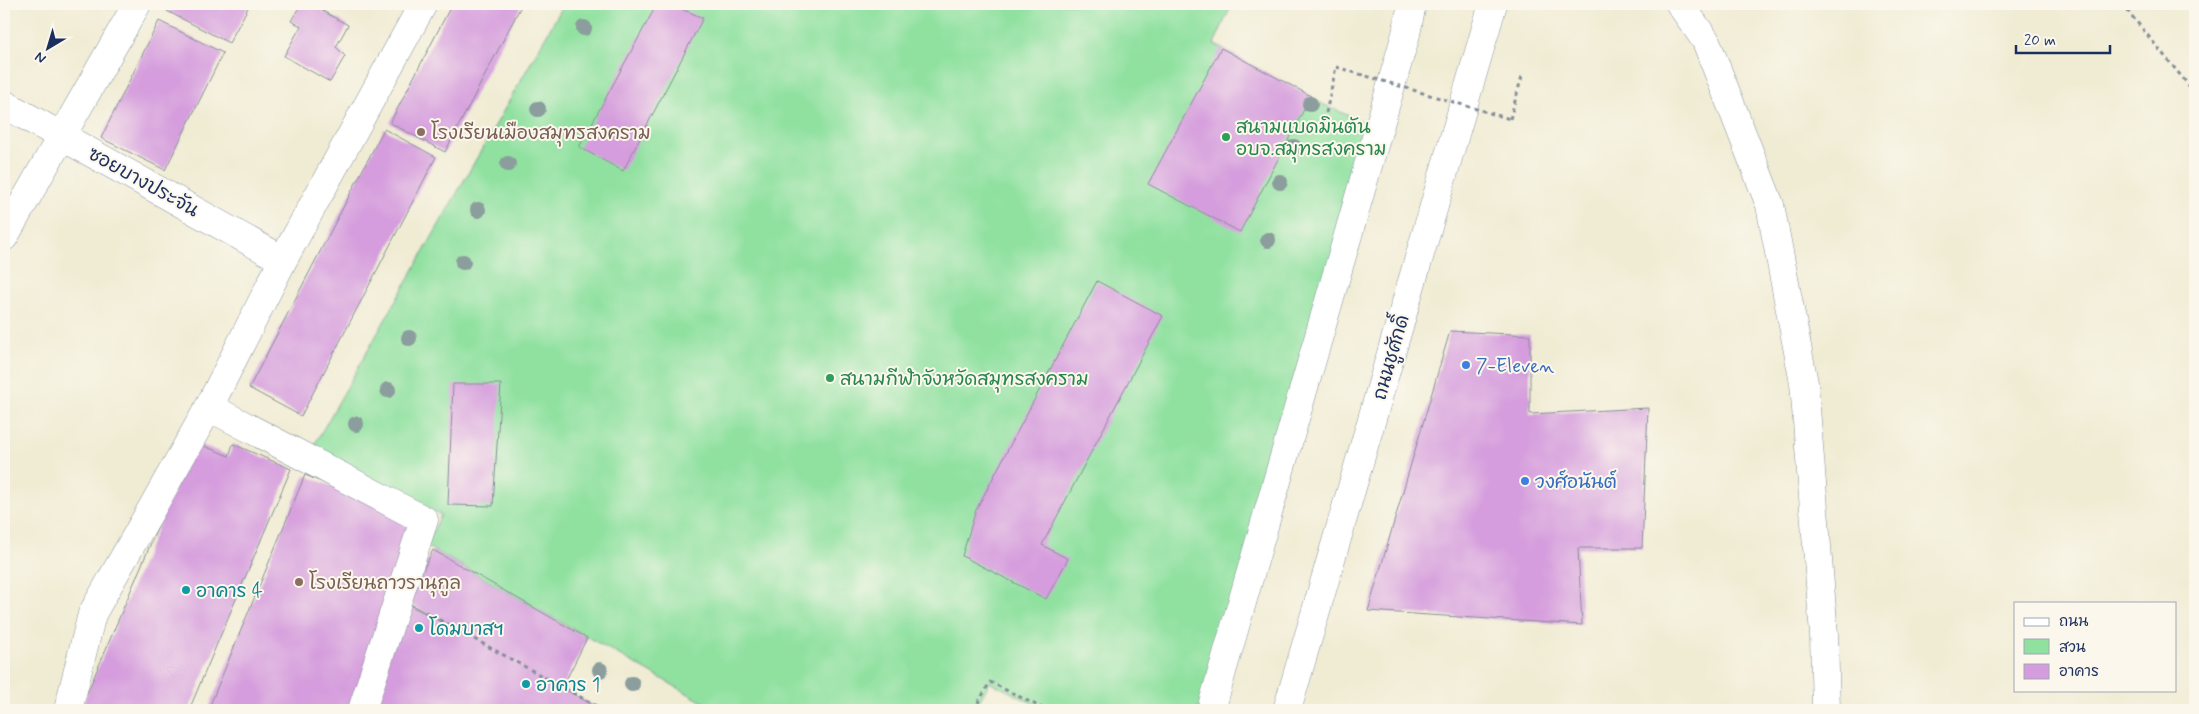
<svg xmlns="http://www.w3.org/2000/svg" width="2199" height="714" viewBox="0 0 2199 714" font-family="Mynerve,'Playpen Sans Thai',sans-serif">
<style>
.green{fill:#90e1a0;stroke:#56887f}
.building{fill:#d59ddd}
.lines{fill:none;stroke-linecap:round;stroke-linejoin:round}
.minor-casing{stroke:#868e99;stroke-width:29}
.major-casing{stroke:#868e99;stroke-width:29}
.path{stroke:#868e99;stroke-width:3;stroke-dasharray:4 4;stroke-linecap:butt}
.minor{stroke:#fff;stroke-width:28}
.major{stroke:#fff;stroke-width:28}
.path-bridge{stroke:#868e99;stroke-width:3;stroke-dasharray:4 4;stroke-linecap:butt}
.tree{fill:#8b9d9c}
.education-dot{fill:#8d6e63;stroke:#fbf7ec;stroke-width:2}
.leisure-dot{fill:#2e9e5b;stroke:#fbf7ec;stroke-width:2}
.shop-dot{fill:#3f7fe0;stroke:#fbf7ec;stroke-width:2}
.culture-dot{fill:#0f9aa8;stroke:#fbf7ec;stroke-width:2}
.labels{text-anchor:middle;stroke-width:4;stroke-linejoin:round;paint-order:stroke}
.leisure-label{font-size:19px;fill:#27864d;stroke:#fbf7ec;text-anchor:start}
.education-label{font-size:19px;fill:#785e54;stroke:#fbf7ec;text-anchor:start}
.street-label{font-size:19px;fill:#1b2f5e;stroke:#fbf7ec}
.shop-label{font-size:19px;fill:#366cbe;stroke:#fbf7ec;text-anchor:start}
.culture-label{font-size:19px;fill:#0d838f;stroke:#fbf7ec;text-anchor:start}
</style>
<rect width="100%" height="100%" fill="#fbf7ec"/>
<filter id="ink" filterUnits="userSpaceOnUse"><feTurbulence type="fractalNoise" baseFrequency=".02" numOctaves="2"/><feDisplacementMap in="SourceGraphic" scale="10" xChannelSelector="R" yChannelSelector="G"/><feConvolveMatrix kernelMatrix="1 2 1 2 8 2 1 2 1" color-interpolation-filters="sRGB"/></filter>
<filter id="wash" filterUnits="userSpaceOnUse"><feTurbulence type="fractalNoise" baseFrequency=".0096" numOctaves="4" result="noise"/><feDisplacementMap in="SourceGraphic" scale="20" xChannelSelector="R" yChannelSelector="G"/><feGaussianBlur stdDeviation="1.12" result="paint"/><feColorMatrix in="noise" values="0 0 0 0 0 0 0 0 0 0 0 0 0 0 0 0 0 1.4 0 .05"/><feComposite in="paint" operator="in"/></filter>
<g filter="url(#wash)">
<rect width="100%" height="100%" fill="#f0ecd4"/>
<path class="green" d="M564 4H1232L1214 44 1311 99 1379 129 1211 710H1046L990 682 974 710H717L426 546 441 515 312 449Z"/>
<g id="blocks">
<path class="building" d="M171 4H250L229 43 167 11Z
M301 4H310L348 25 336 47 345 56 330 82 284 56 301 26 291 21Z
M452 4H522L445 152 390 123Z
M657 4H670L703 18 623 171 579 147Z
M159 21 223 53 165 170 101 138Z
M1221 48 1311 96 1240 232 1148 184Z
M384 129 436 157 301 416 249 388Z
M1097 281 1163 316 1042 545 1068 559 1046 599 962 556 976 510Z
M1450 331 1530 335V414L1648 408 1642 548H1578L1582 625 1368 611Z
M453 384H501L493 506 448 505Z
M194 442 229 456 233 444 291 469 189 710H80Z
M305 475 422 524 394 597 458 631 407 602 433 550 587 638 562 688 602 710H208Z"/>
</g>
</g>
<g filter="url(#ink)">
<use href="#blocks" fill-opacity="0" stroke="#868e99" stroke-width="1"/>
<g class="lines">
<g class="minor-casing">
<path id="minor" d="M1680 4 1706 41 1770 205 1804 383 1824 635 1826 710
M4 104 283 260
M4 237 137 4
M209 407 424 520 362 710
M68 710 92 614 209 407 283 260 423 4"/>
</g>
<g class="major-casing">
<path id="major" d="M1211 710 1406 34 1412 4
M1287 710 1493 4"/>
</g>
<path class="path" d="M2122 4 2195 93
M1326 113 1336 67
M1510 119 1522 76
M425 612 604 710
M974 710 990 682 1046 710"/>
<use href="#minor" class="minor"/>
<use href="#major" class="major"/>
<path class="path-bridge" d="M1336 67 1510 119"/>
</g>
<g class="tree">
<circle cx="584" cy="28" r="8"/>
<circle cx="1310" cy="104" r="8"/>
<circle cx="538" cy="109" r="8"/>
<circle cx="1294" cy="147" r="8"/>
<circle cx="508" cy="164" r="8"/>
<circle cx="1280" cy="182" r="8"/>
<circle cx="478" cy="210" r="8"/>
<circle cx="1268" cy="240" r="8"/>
<circle cx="463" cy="262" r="8"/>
<circle cx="409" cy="338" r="8"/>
<circle cx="388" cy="390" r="8"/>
<circle cx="356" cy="424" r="8"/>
<circle cx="600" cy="670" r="8"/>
<circle cx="632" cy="684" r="8"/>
</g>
</g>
<g class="education-dot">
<circle cx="421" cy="132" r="5"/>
<circle cx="299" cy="582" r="5"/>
</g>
<g class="leisure-dot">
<circle cx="1226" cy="137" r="5"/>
<circle cx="830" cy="378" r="5"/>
</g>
<g class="shop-dot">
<circle cx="1466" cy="365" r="5"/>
<circle cx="1525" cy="481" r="5"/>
</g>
<g class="culture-dot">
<circle cx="186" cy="590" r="5"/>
<circle cx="419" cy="628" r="5"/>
<circle cx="526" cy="684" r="5"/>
</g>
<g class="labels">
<g class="leisure-label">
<text x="1236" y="133">สนามแบดมินตัน<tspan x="1236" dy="22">อบจ.สมุทรสงคราม</tspan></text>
<text x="840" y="385">สนามกีฬาจังหวัดสมุทรสงคราม</text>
</g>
<g class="education-label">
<text x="431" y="139">โรงเรียนเมืองสมุทรสงคราม</text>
<text x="309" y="589">โรงเรียนถาวรานุกูล</text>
</g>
<g class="street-label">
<text transform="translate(144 181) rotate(29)" y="7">ซอยบางประจัน</text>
<text transform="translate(1390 357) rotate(-74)" y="7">ถนนชูศักดิ์</text>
</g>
<g class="shop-label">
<text x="1476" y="372">7-Eleven</text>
<text x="1535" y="488">วงศ์อนันต์</text>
</g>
<g class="culture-label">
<text x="196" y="597">อาคาร 4</text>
<text x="429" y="635">โดมบาสฯ</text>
<text x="536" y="691">อาคาร 1</text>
</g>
</g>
<rect width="2199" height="714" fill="none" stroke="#fbf7ec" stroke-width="20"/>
<rect x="2014" y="602" width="162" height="90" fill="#fbf7ec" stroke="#a1a7b3"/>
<rect x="2024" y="618" width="25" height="8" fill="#ffffff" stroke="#a1a7b3"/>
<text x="2059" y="626" font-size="15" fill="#1b2f5e">ถนน</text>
<rect x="2024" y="639" width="25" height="15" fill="#90e1a0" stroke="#a1a7b3"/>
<text x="2059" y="652" font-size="15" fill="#1b2f5e">สวน</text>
<rect x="2024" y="664" width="25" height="15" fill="#d59ddd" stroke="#a1a7b3"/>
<text x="2059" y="676" font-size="15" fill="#1b2f5e">อาคาร</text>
<g transform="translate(48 48) rotate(218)" stroke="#fbf7ec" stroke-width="4" paint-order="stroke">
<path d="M0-4L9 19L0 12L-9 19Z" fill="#1b2f5e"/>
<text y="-8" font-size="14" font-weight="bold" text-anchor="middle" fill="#1b2f5e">N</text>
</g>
<path d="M2016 45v8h94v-8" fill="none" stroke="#1b2f5e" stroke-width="2.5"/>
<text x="2024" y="45" font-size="15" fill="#1b2f5e" stroke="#fbf7ec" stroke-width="4" paint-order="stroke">20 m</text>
</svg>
